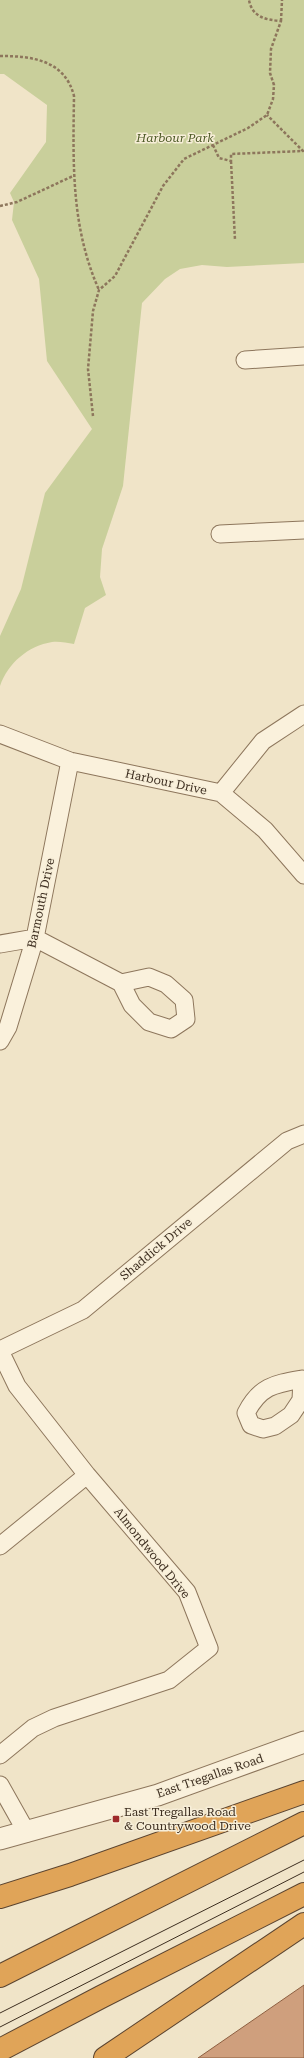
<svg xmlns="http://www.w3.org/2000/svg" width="304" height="2058" viewBox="0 0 304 2058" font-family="'Roboto Serif',serif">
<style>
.green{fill:#c9cf9b}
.building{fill:#cf9f7d;stroke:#8d5f41}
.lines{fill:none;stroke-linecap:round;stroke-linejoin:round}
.minor-casing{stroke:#8d765c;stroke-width:19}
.tertiary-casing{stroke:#8d765c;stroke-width:23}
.motorway-casing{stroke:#5b4430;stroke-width:24}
.path{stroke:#8d765c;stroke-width:2.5;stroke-dasharray:3 2;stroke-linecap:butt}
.minor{stroke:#faf1dc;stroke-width:17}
.tertiary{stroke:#faf1dc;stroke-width:21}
.motorway{stroke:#e0a458;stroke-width:22}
.tram{stroke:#3d2e20;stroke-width:1}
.poi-dot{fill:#9e2a2b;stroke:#f7eed8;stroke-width:1.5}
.labels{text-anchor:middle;stroke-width:3;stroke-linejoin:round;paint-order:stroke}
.park-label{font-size:12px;font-style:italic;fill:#4d5a26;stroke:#f7eed8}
.street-label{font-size:12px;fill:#3d2e20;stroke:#f7eed8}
.poi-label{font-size:12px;fill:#3d2e20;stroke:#f7eed8;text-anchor:start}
</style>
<rect width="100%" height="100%" fill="#f0e4c8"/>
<path class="green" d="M0 0H304V263L227 267 202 265 180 269 165 279 142 303 123 486 102 549 100 577 106 595 85 608 74 644C67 643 59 641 52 642 28 646 8 663 0 686V636L21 589 45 493 92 429 47 361 39 279 12 220 14 202 10 193 46 142 47 105 4 74H0Z"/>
<path class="building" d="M304 1985V2058H198Z"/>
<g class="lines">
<g class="minor-casing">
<path id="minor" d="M245 360 304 356
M220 534 304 530
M0 734 70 761 221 793 265 830 304 875
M221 793 263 741 304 714
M0 944 35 938 121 983 132 1005 149 1022 171 1029 186 1019 184 1000 166 984 149 977 121 983
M0 1041 8 1027 35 938 70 761
M0 1350 83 1310 287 1141 304 1134
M0 1351 17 1386 87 1475 187 1592 209 1648 169 1680 54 1718 33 1728 0 1755
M302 1379 301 1400 291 1415 275 1426 263 1429 251 1425 246 1413C260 1386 274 1384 302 1379Z
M0 1546 87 1475
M0 1785 27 1833"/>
</g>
<g class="tertiary-casing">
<path id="tertiary" d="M0 1839 158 1795 304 1742"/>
</g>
<g class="motorway-casing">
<path id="motorway" d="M0 1897 70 1875 304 1792
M0 1976 304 1823
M0 2050 101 1997 304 1894
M105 2058 304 1924"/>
</g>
<path class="path" d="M281 21 282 0
M0 56C32 56 65 60 74 96 73 164 71 227 99 290
M213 145 219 158 231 161V154L303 151 267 115
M231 161 235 240
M0 206 17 202 73 176
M93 416 88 369 93 311 99 290 115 276 163 186 184 159 248 128 267 115 273 99 274 85 270 73 271 49 281 21C266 20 252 17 249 0"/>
<use href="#minor" class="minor"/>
<use href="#tertiary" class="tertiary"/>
<use href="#motorway" class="motorway"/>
<path class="tram" d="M0 2013 304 1860
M0 2027 304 1872"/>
</g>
<rect class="poi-dot" x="112" y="1815" width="8" height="8" rx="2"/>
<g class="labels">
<g class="park-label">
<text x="175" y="142">Harbour Park</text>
</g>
<g class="street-label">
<text transform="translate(166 782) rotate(12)" y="4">Harbour Drive</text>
<text transform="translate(41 903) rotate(-78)" y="4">Barmouth Drive</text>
<text transform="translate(156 1249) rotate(-40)" y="4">Shaddick Drive</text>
<text transform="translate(152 1553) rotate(51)" y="4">Almondwood Drive</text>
<text transform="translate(210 1776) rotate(-19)" y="4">East Tregallas Road</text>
</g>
<g class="poi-label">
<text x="124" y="1816">East Tregallas Road<tspan x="124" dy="14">&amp; Countrywood Drive</tspan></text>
</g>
</g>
</svg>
